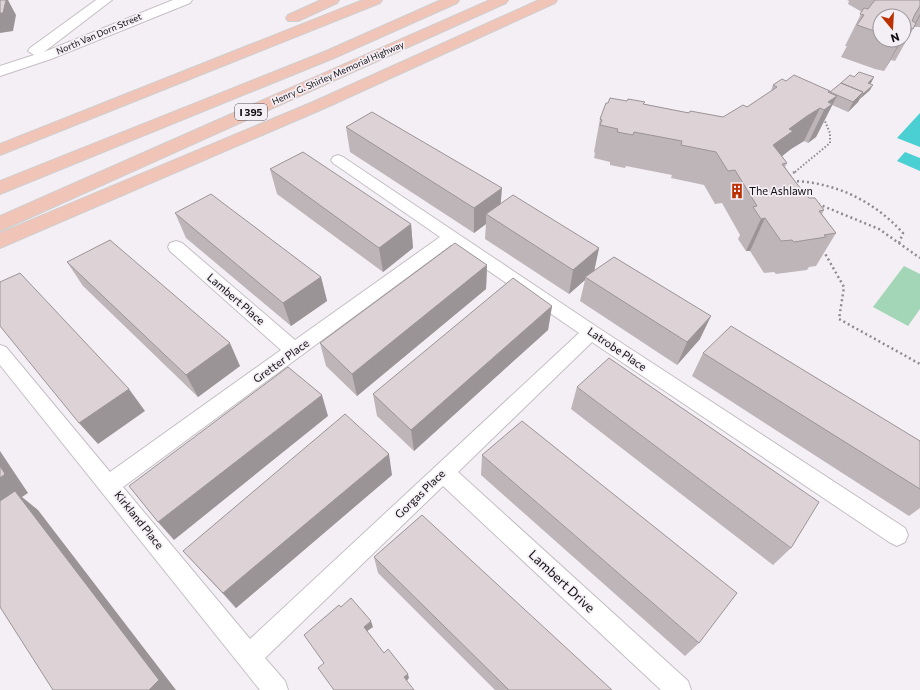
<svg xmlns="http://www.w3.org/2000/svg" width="920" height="690" viewBox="0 0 920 690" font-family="Commissioner,sans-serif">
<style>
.green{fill:#a3d6b6}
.water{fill:#4ad0d2}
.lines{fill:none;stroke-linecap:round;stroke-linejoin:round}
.street-casing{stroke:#c5bfc5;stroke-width:2}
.secondary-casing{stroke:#c5bfc5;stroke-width:2}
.highway-casing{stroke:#cfcfcf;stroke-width:2}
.path-far1{stroke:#8f8c90;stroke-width:2;stroke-dasharray:1.5 2;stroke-linecap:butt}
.path{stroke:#8f8c90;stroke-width:2.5;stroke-dasharray:2 3;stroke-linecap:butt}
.street{fill:#fff;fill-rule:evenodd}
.secondary{fill:#fff;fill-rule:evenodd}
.highway{fill:#f1c4b8;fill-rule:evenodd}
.wall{fill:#beb5b8;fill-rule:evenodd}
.shaded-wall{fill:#9b9496}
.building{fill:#ddd3d6;stroke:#9b9496}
.labels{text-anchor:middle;stroke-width:3.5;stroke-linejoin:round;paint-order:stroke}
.far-street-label{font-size:9px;fill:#0e0d0f;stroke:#f4eef5}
.shield{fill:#f4eef5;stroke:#535054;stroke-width:1}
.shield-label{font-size:10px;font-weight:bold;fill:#0e0d0f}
.poi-label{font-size:11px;fill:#0e0d0f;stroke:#f4eef5;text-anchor:start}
.street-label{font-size:11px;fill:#0e0d0f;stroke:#f4eef5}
.near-street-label{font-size:13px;fill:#0e0d0f;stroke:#f4eef5}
</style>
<rect width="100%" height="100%" fill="#f4eef5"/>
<path class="green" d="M904 266 920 274V309L908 326 873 307Z"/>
<path class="water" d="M920 113V147L897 138Z
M905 152 920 158V171L897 161Z"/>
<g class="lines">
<g class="street-casing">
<path id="street" d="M338 155 343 157 597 327 905 528 908 535 905 542 897 546 889 542 592 342 458 472 688 681 691 690H661L443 486 265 658 285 681 288 690H260L0 365V345L6 347 110 472 281 350 170 251 168 247 170 243 176 241 182 243 295 340 440 237 333 163 331 160 333 157ZM451 245 579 333 250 639 123 487Z"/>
</g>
<g class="secondary-casing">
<path id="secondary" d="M96 0H112L44 52 173 0H192L190 3 51 59 0 76V66L34 55 28 51 30 48Z"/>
</g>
<g class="highway-casing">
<path id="highway" d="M321 0H339L337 3 298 21H288L286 18 288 15Z
M363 0H382L380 3 0 155V144Z
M441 0H459L457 3 334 58 0 194V181L324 52Z
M490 0H508L506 3 0 231V216Z
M539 0H557L555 3 325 108 0 248V233L313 102Z"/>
</g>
<path class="path-far1" d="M795 172 830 143V133L824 119"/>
<path class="path" d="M789 176 796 171
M792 181C835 182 874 201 903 233L899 243
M818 204 879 229 920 258
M823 250 844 287 839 319 920 364"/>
<use href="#street" class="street"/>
<use href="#secondary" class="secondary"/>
<use href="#highway" class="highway"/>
</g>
<path class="wall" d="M847 0H920V27H914L895 61 891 60 884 71 875 69 841 57 847 46H845L862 12 848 4 849 1ZM880 16H904V40H880Z
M854 77H874L870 84V90L860 99 858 102 848 112 832 105 816 137 808 143 804 141 791 149 782 156 787 163 785 167 797 184 809 198 824 210 822 214 836 233 816 266 809 267 807 270 776 274 774 272 764 273 750 251H746L738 239 740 235 722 203 715 204 704 185 671 178 672 175 626 166 625 168 610 165V162L594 158 595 153 594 152 600 119 608 103 644 104 689 113 723 117 747 107 771 91 773 85 786 81 830 91 829 92H830L841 83Z
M346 127 501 204 599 248 594 271 700 339 677 365 580 301 585 280 569 294 485 239 486 224 474 233 350 152Z
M270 169 411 224 413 248 383 272 277 194Z
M175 213 321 277 327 301 291 326 186 238Z
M67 262 240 366 198 397 83 286Z
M487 265 486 289 357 396 326 366 320 343Z
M552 306 548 330 414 451 377 416 373 394Z
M703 353 920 441V508L909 516 692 376Z
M577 387 791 548 773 565 571 409Z
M482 455 699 643 685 656 481 475Z
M392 475 236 608 183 551Z
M374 557 612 690H495L378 573Z"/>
<path class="shaded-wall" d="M6 0H8L16 15 13 31 0 33V13Z
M920 14V16L914 27 912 29Z
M901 40H902L884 71 898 45Z
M874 77 871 83 865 88 868 83Z
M873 85 870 90 860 99 863 94Z
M863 92 858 102 848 112 853 102Z
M837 96 816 137 808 143 828 102Z
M820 108 804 141 791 149 781 157 773 145 789 129 807 116Z
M502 188 500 213 486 214V224L474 233V208Z
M765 218 750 251H746L761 219Z
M411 224 413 248 383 272 379 248Z
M599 248 594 272 585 277V280L569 294 573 270Z
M487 265 486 289 357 396 352 374Z
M321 277 327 301 291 326 283 303Z
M552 306 548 330 414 451 411 430Z
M711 316 700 339 677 365 687 342Z
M230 343 240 366 198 397 186 375Z
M129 389 145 411 98 444 79 423Z
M322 395 328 416 174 540 158 522Z
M0 451 28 493 22 497 38 510 176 690H149L0 514Z
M389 454 392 475 236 608 223 593Z
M371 621 373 627 366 632 364 627Z
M408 674 409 678 406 682 404 677Z"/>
<path class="building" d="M0 0H6L3 13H0Z
M875 0H920V6L915 14 912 21 916 23 913 29 908 27 904 35V16H880V33L857 25 864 15 860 14 864 8 868 9Z
M859 72 874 77 868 83 873 85 863 94H862L863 92 841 83 850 75 854 77Z
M794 75 830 91 828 92 837 96 828 102 832 104 824 110 820 108 807 116 789 129 793 131 773 145 787 163 782 164 797 184 809 198H815L824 210 819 211 836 233 824 235 826 237 794 242 792 240 781 241 765 218 761 219 753 207 757 206 735 170 728 171 716 152 681 145 682 141 634 132 633 135 617 132 618 129 600 125 602 120 600 119 606 103H608L610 98 627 101 628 99 645 102 643 104 689 113 690 111 723 117 743 105 747 107 777 87 773 85 782 79 786 81Z
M841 83 863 92 853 102 830 92Z
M372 112 502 188 474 208 346 127Z
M303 152 411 224 379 248 270 169Z
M211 194 321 277 283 303 175 213Z
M513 195 599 248 573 270 486 214Z
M110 240 230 343 186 375 67 262Z
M455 243 487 265 352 374 320 343Z
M614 257 711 316 687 342 585 277Z
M20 273 129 389 79 423 0 326V282Z
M513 278 552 306 411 430 373 394Z
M731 326 920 441V489L703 353Z
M609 358 819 502 791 548 577 387Z
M288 367 322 395 158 522 129 486Z
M345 414 389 454 223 593 183 551Z
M522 421 737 593 699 643 482 455Z
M0 466 5 474 0 478Z
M15 491 159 680 149 690H53L0 607V501Z
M422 515 612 690H509L374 557Z
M351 598 371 621 364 627 384 653 388 649 408 674 404 677 414 690H334L318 668 324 663 304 635 339 605 341 607Z"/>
<defs>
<g id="building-bare" transform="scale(1.2)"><path d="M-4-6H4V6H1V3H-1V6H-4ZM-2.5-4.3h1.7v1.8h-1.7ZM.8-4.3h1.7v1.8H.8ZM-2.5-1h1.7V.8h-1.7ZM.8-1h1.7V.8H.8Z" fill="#ba3000" stroke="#f4eef5" stroke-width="2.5" paint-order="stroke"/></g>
</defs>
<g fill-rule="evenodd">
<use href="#building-bare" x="737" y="191"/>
</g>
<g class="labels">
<g class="far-street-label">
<text transform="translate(99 34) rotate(-23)" y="3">North Van Dorn Street</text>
<text transform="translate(338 73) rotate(-24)" y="3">Henry G. Shirley Memorial Highway</text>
</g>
<rect class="shield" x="235" y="104" width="32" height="16" rx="3"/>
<g class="shield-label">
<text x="251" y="116">I 395</text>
</g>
<g class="poi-label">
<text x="749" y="195">The Ashlawn</text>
</g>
<g class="street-label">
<text transform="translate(236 299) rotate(41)" y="4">Lambert Place</text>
<text transform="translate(617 349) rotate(34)" y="4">Latrobe Place</text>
<text transform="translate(281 361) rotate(-36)" y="4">Gretter Place</text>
<text transform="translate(420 494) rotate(-44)" y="4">Gorgas Place</text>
<text transform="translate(139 520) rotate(51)" y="4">Kirkland Place</text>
</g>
<g class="near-street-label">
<text transform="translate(562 581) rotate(43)" y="5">Lambert Drive</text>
</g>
</g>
<g transform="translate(892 28) rotate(162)"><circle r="19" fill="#f4eef5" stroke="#989499"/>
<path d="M0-3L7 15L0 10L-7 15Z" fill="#ba3000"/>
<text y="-6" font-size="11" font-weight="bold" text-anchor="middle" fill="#0e0d0f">N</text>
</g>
</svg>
